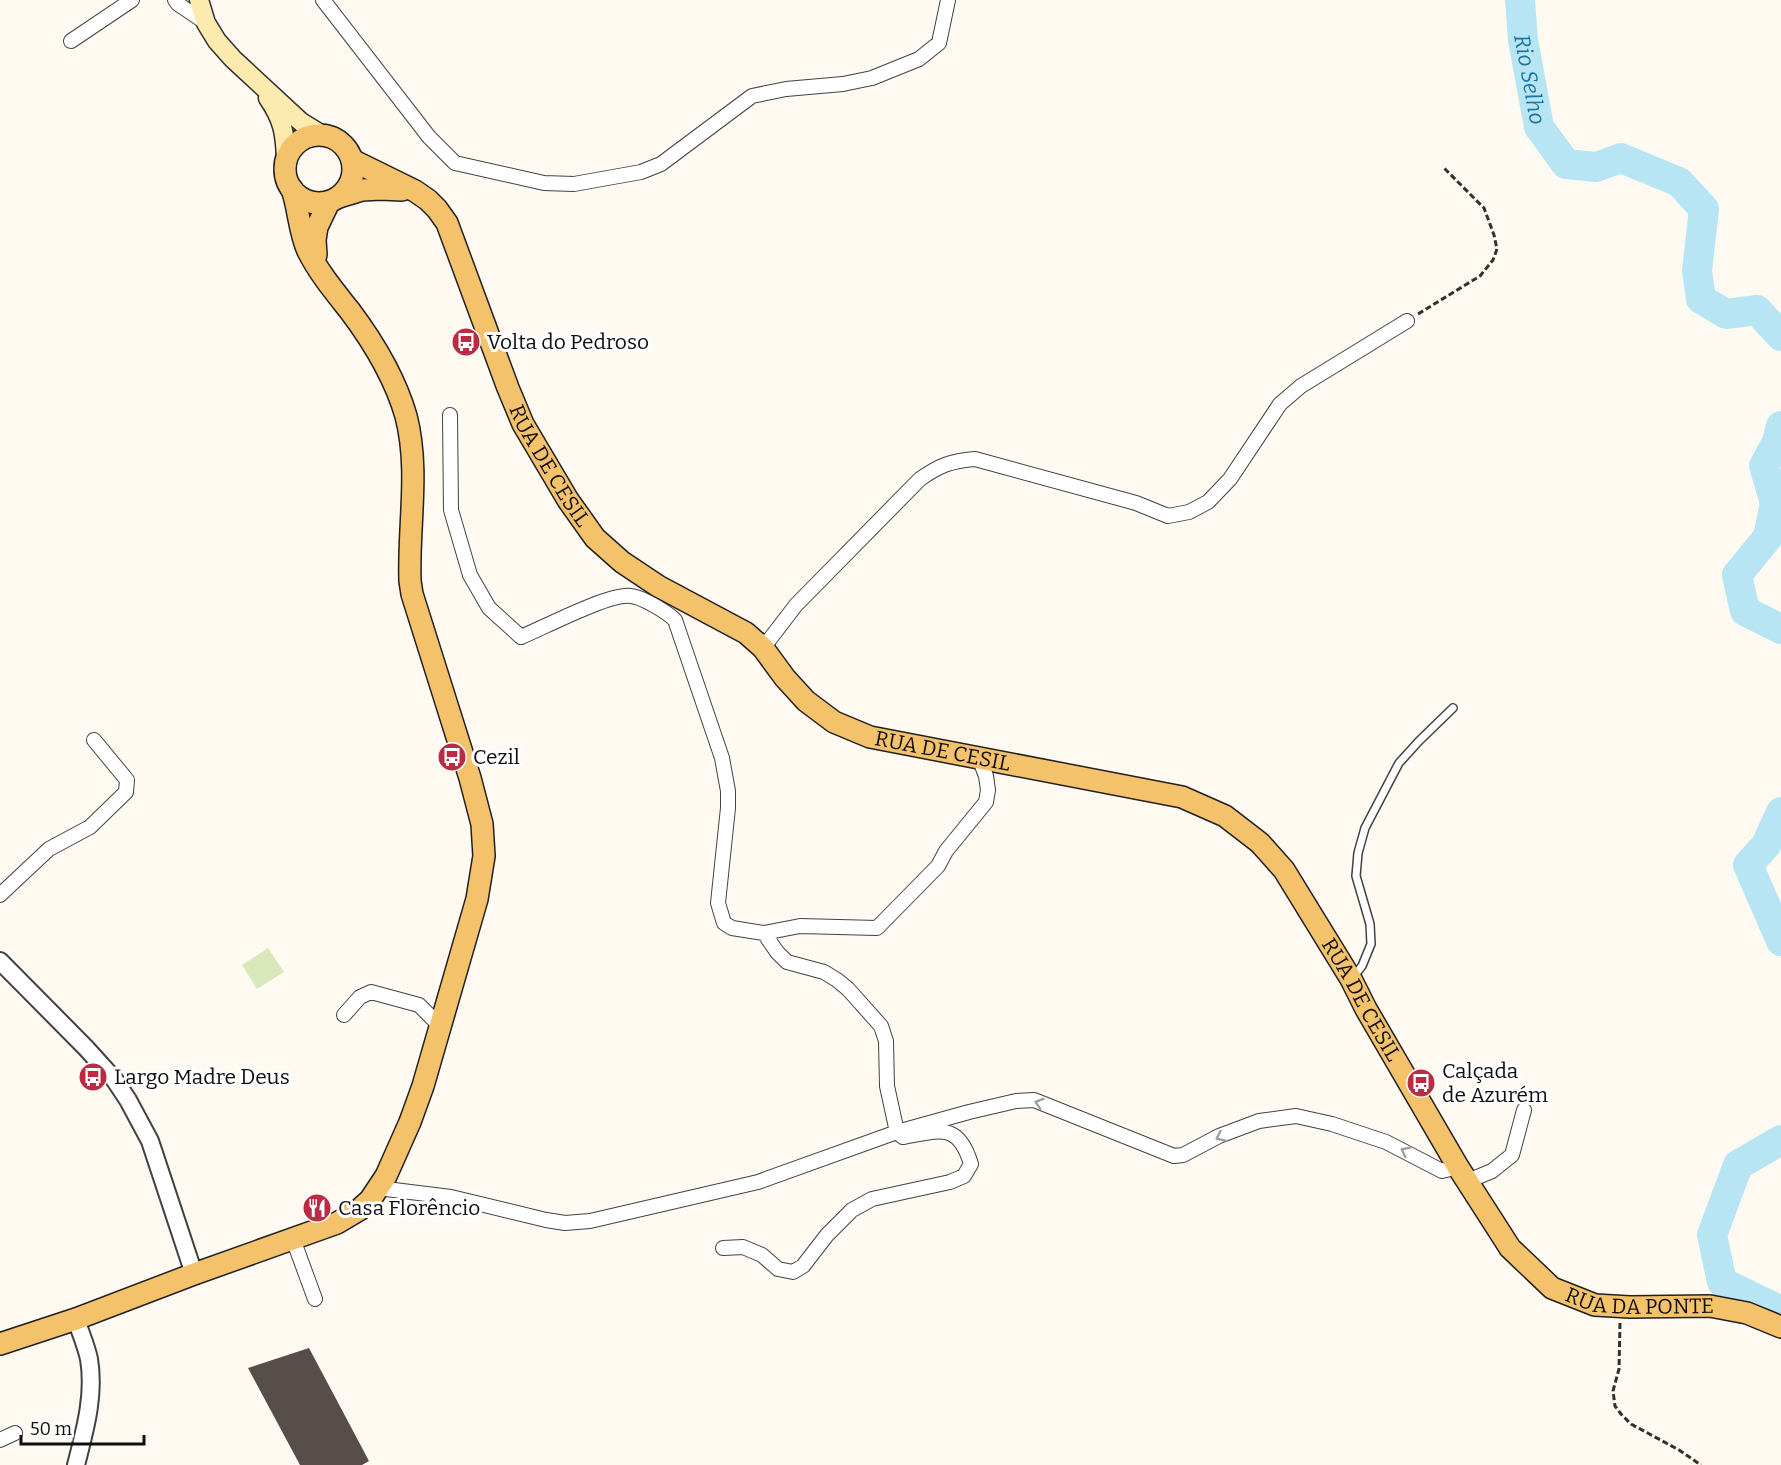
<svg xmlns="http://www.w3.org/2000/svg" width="1781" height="1465" viewBox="0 0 1781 1465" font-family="Bitter,serif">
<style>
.park{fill:#d8e8bb}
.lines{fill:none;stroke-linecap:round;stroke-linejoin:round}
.river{stroke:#b7e5f4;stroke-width:30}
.building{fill:#574e4b}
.service-casing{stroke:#424242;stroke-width:10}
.minor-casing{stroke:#424242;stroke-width:16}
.tertiary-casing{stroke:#424242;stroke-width:20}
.secondary-casing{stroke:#313131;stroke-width:21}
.primary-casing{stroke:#202020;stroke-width:24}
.path{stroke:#313131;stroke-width:3;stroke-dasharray:6 3;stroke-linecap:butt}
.service{stroke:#fff;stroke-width:7}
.minor{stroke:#fff;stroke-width:14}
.tertiary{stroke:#fff;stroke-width:16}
.secondary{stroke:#fceaae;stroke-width:18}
.primary{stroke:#f4c26b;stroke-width:21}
.oneway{stroke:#9f9f9f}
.labels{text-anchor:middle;stroke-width:6;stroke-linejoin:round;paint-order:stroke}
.poi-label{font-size:21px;fill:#0f0f0f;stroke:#fff;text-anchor:start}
.street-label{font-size:21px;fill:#0f0f0f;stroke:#fff}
.water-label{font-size:22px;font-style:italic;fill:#1b749d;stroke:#fff}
</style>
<rect width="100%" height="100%" fill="#fefaf1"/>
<path class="park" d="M268 948 284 972 257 989 242 965Z"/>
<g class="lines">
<g class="river">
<path id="s1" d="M1520 0 1523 40 1539 127 1566 164 1596 167 1621 158 1679 182 1704 209 1697 271 1701 299 1726 314 1757 310 1781 336"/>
<path d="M1781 426 1777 442 1764 466 1775 503 1768 537 1737 575 1745 611 1781 629"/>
<path d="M1781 812 1766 845 1748 865 1781 941"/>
<path d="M1781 1140 1738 1165 1712 1235 1722 1282 1781 1311"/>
</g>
</g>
<path class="building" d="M309 1348 369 1461 362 1465H300L248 1368Z"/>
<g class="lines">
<g class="service-casing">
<path id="service" d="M1354 976 1362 966 1371 944 1370 924 1356 876 1358 853 1365 828 1399 763 1419 741 1453 708"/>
</g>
<g class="minor-casing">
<path id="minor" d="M175 0 178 4 206 23
M323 0 429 137 455 163 544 183 574 184 641 172 661 164 752 96 786 89 843 84 872 78 919 59 939 43 948 0
M71 41 132 0
M450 415 451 510 470 575 489 608 521 637C545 627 609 593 631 596 642 597 667 612 675 620L722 758 728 791V808L718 903 724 923 732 928 764 933 800 926 877 928 938 866 946 851 986 802 988 790 986 776 979 758
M763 648 796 605 920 479C940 465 951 461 975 459L1136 503 1168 516 1189 512 1208 502 1230 479 1280 404 1301 386 1407 321
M0 895 49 849 90 827 126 792 127 780 94 740
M344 1015 360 997 371 992 419 1005 440 1026
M1468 1181 1492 1171 1512 1155 1524 1110
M378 1188 451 1197 546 1220 565 1223 590 1221 758 1182 897 1132 969 1112 1016 1101 1034 1100 1174 1156 1183 1155 1219 1136 1259 1121 1296 1116 1332 1124 1386 1142 1442 1171 1458 1167
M293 1239 315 1299
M723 1248 743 1247 762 1255 778 1269 793 1272 803 1266 827 1235 852 1210 872 1199 950 1182 964 1176 971 1164C958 1121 939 1131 903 1137L897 1132 887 1086 886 1041 881 1026 848 989 837 980 824 972 787 962 777 952 764 933
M0 1440 15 1433"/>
</g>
<g class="tertiary-casing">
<path id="tertiary" d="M0 961 86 1048 114 1079 128 1100 150 1141 194 1274
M76 1319C80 1332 86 1345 89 1359 95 1395 85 1430 76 1465"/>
</g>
<g class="secondary-casing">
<path id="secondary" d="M199 0 206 23 217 41 233 59 301 122 322 135
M268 98C283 120 285 133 286 159"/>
</g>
<g class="primary-casing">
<g id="primary">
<circle cx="319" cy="169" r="34"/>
<path id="s2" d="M352 160 415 191 428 200 437 209 447 223 508 388 523 424 568 500 595 538 622 562 658 586 746 633 763 648 785 678 806 701 834 722 870 737 1182 797 1225 816 1260 843 1284 870 1351 979 1366 1009 1458 1167 1494 1223 1510 1248 1552 1288 1595 1305 1630 1307 1710 1306 1747 1313 1781 1327"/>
<path d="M339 197 362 190 381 189 402 190"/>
<path d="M316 255 315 240 317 227 329 202"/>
<path d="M0 1344 76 1319 194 1274 337 1223 359 1210 370 1200 386 1176 410 1122 423 1086 477 899 484 856 482 824 470 778 412 594 410 581C408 526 420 470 406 416 395 378 374 343 350 311 335 292 319 273 308 251 299 232 299 209 292 189"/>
</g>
</g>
<path class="path" d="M1418 314 1480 276 1493 260 1497 249 1494 235 1484 208 1444 168
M1620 1323 1619 1369 1613 1391 1615 1406 1621 1414 1631 1424 1679 1450 1701 1465"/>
<use href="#service" class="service"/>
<use href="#minor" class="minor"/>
<use href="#tertiary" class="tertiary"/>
<use href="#secondary" class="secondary"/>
<use href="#primary" class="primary"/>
</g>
<defs><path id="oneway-chevron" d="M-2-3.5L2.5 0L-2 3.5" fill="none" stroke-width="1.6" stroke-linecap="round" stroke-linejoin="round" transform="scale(1.5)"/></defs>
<g class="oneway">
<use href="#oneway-chevron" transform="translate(1039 1103) rotate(-163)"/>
<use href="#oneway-chevron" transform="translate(1220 1137) rotate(155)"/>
<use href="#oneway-chevron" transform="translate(1405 1151) rotate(-153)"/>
</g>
<defs>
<g id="bus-disc" transform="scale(1.5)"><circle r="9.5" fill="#bb2b43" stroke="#fff"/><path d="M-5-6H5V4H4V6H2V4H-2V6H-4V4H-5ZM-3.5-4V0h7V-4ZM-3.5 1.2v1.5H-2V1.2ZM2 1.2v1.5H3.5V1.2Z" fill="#fff"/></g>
<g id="restaurant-disc" transform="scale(1.5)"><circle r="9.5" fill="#bb2b43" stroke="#fff"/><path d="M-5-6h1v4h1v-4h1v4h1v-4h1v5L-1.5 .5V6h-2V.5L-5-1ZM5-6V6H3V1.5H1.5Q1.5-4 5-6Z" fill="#fff"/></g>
</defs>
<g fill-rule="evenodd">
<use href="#bus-disc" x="466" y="342"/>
<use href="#bus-disc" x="452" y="757"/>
<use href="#bus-disc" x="93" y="1077"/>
<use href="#bus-disc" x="1421" y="1083"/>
<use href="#restaurant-disc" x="317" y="1208"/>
</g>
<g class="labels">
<g class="poi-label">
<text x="487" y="349">Volta do Pedroso</text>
<text x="473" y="764">Cezil</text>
<text x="1442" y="1078">Calçada<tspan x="1442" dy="24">de Azurém</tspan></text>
<text x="114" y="1084">Largo Madre Deus</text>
<text x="338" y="1215">Casa Florêncio</text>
</g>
<g class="street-label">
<text dy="7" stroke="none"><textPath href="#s2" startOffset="380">RUA DE CESIL</textPath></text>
<text dy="7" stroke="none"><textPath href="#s2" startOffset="884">RUA DE CESIL</textPath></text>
<text dy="7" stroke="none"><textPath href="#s2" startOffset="1406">RUA DE CESIL</textPath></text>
<text dy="7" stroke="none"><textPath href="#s2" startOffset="1844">RUA DA PONTE</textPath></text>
</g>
<g class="water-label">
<text dy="8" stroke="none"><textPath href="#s1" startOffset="80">Rio Selho</textPath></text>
</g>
</g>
<path d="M21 1435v9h123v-9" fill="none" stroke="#0f0f0f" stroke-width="3"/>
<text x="30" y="1435" font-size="18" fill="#0f0f0f" stroke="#ffffff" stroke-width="4.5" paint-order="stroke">50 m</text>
</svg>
